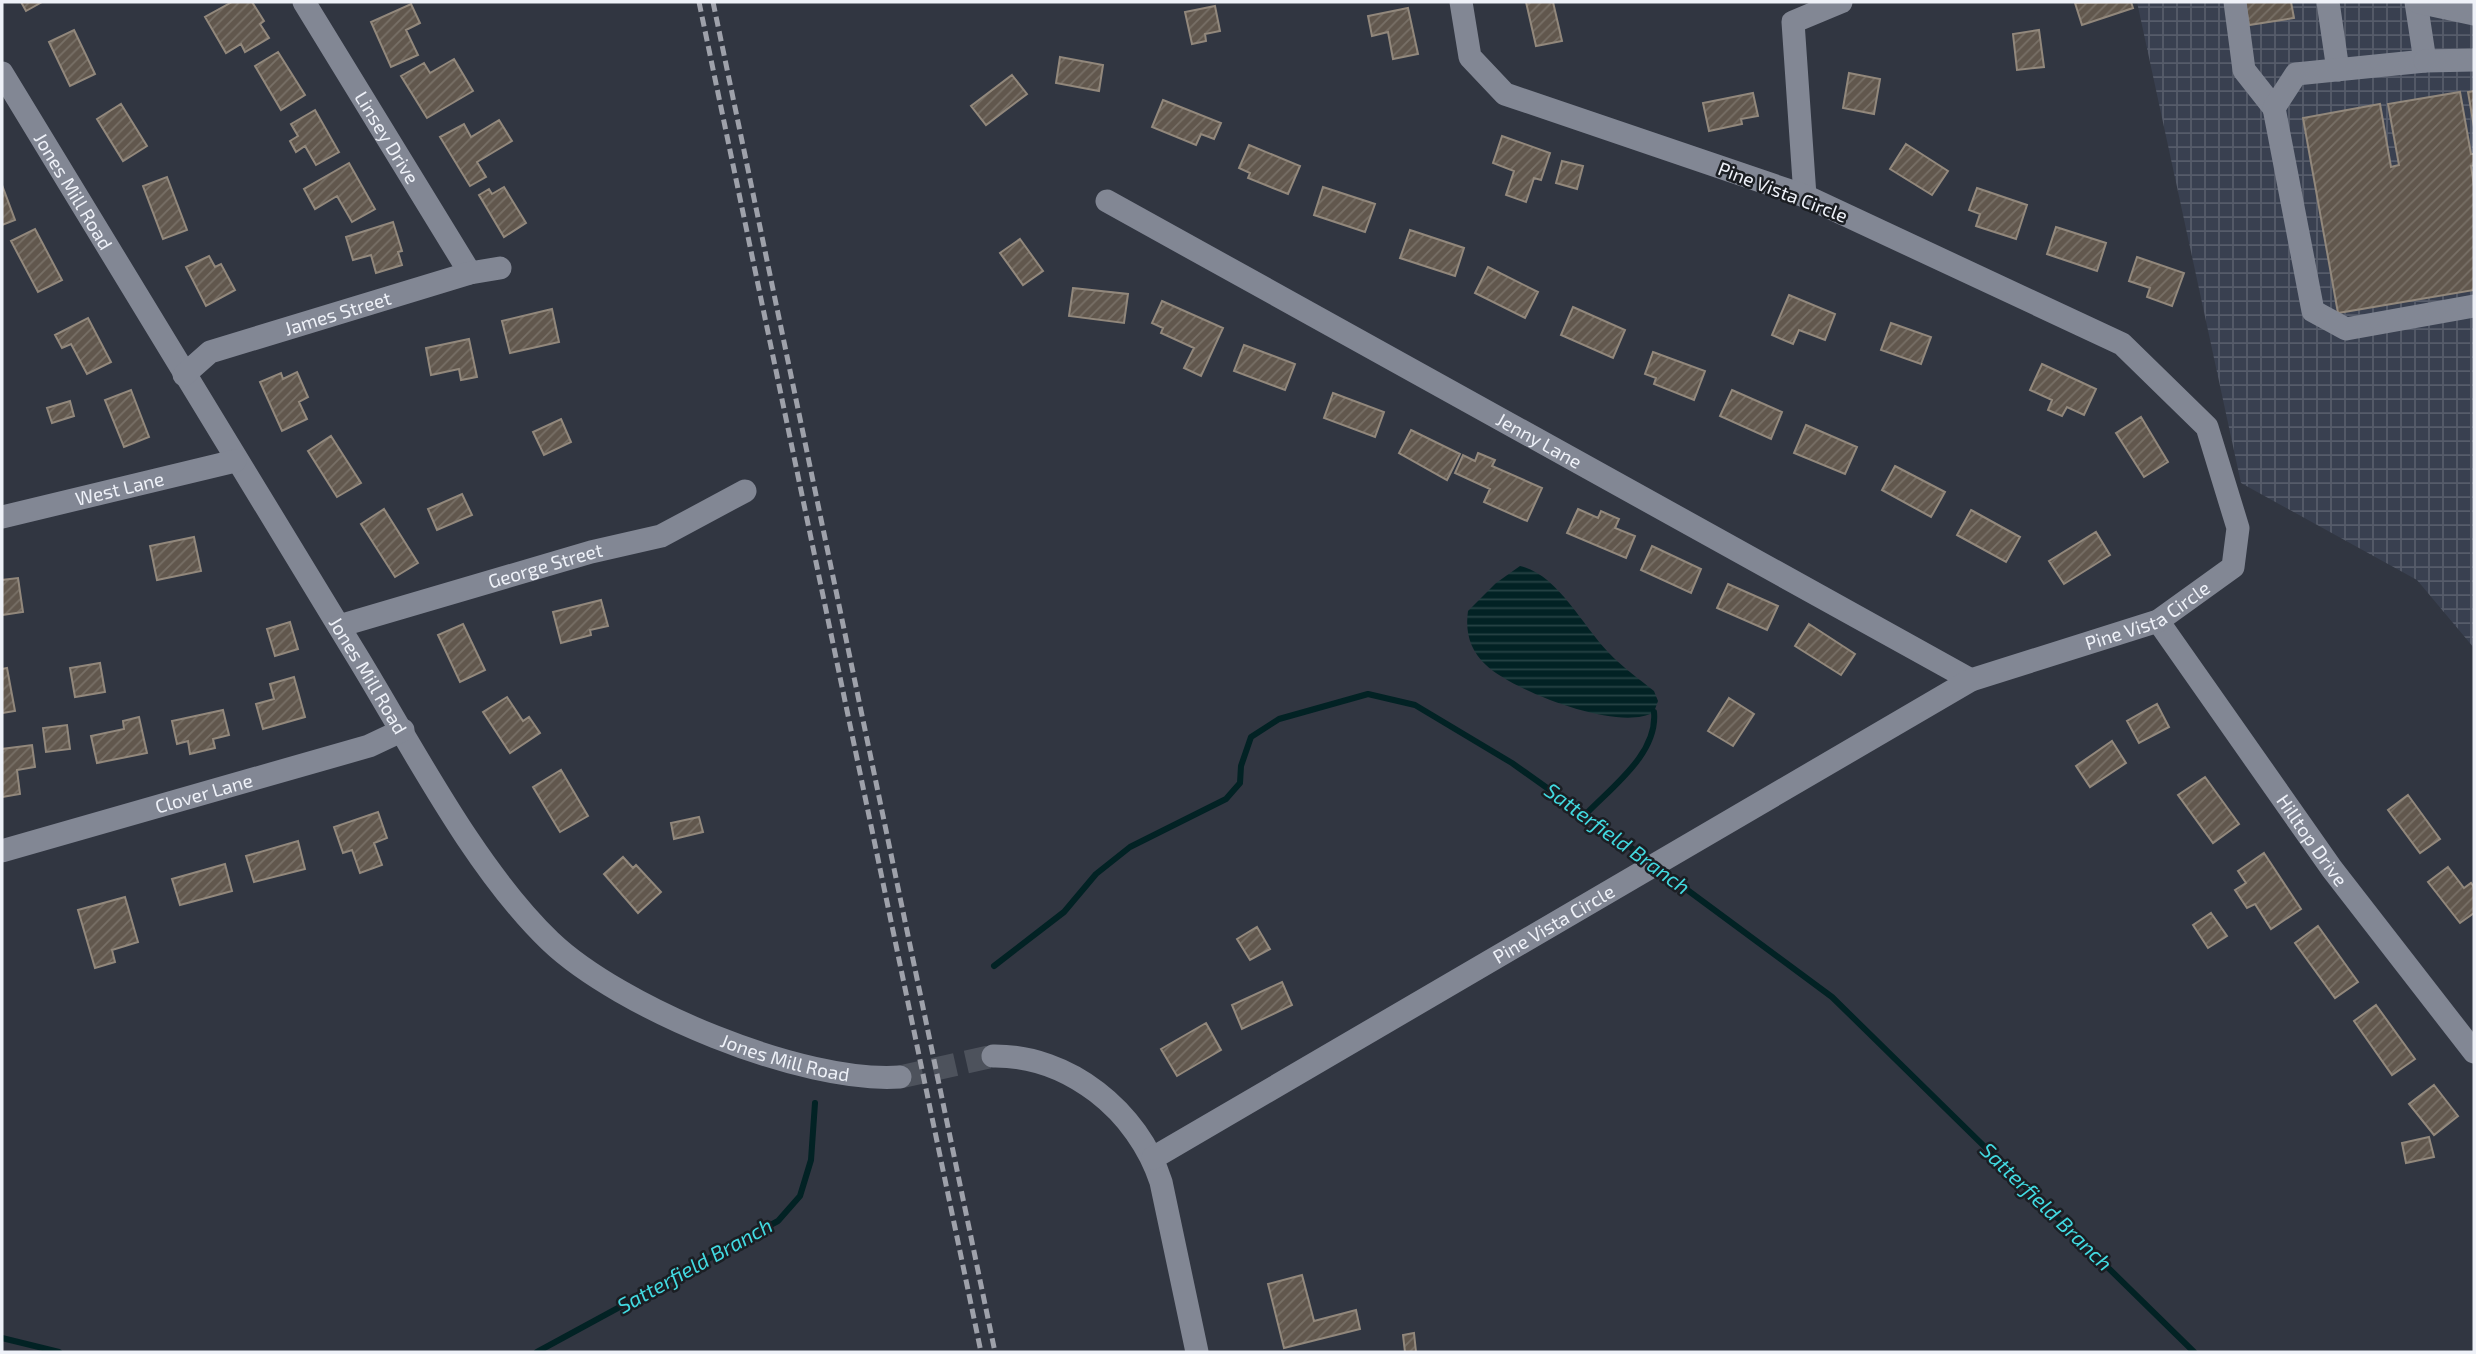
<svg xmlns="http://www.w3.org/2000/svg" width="2476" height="1354" viewBox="0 0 2476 1354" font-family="'Exo 2',sans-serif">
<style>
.industrial{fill:url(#industrial-grid)}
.water{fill:url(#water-rules)}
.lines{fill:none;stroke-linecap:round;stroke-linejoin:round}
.stream{stroke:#022224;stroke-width:6}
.building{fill:url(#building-hatch);stroke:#92887c;stroke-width:2}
.minor-tunnel{stroke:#4d525c;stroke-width:23;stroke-dasharray:23 11;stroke-linecap:butt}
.minor{stroke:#828794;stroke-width:23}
.rail{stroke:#9ea1aa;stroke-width:5;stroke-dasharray:10 5;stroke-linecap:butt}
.labels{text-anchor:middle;stroke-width:5;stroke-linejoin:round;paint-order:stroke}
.street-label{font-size:19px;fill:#eef1f8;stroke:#1b1e23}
.water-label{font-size:21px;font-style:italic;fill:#42dae1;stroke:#1b1e23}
</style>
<defs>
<pattern id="industrial-grid" width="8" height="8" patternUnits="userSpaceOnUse" patternTransform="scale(1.75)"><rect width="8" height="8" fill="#394050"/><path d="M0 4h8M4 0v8" fill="none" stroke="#565c6a"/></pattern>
<pattern id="water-rules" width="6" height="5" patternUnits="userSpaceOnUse" patternTransform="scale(1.75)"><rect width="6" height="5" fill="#022224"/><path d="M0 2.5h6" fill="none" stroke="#274345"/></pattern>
<pattern id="building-hatch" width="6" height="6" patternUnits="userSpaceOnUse" patternTransform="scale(1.75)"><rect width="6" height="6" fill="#61574d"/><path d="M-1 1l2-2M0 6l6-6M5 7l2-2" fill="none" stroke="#787067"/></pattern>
</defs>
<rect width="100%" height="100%" fill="#313641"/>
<path class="industrial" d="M2137 2H2474V648L2417 580 2241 483Z"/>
<path class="water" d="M1520 566C1557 574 1582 625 1608 652 1622 667 1638 678 1654 691L1658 701 1654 712C1620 733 1513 691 1486 665 1470 650 1465 632 1468 611L1496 583Z"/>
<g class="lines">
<path class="stream" d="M1586 814C1613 786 1658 753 1654 712
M1659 869 1832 997 2194 1352
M994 966 1064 912 1096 874 1130 847 1226 799 1240 783 1241 766 1251 737 1279 719 1368 694 1415 705 1512 763 1651 862
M2 1338 59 1352
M537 1352 778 1221 800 1196 811 1160 815 1103"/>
</g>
<path class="building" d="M21 2H42L26 11Z
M232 2H252L264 21 260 24 269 38 245 52 241 44 226 53 205 17Z
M1526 2H1553L1562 41 1536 46Z
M2131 2 2133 8 2082 25 2075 3Z
M2245 2H2291L2294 18 2249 25Z
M411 4 420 23 406 30 418 55 391 67 371 22Z
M1215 6 1220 31 1205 34 1206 41 1192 44 1185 12Z
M1408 8 1418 54 1393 59 1388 32 1372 36 1368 16Z
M74 30 95 74 70 86 49 42Z
M2039 30 2044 67 2017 70 2013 34Z
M278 52 305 95 281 110 255 66Z
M1060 57 1103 65 1099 91 1056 83Z
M454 59 473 91 427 118 401 76 424 63 430 73Z
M1849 73 1880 79 1874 114 1843 108Z
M1012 75 1027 94 986 125 971 106Z
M2474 91V127L2468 92Z
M2460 92 2471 154H2474V165L2471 166 2474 186V290L2338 313 2303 118 2380 104 2391 167 2399 165 2388 104Z
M1753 93 1758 116 1741 119 1742 124 1709 131 1703 103Z
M1163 100 1221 123 1214 139 1201 134 1196 145 1152 127Z
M121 104 147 146 123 161 97 119Z
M315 110 339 152 316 165 305 146 296 152 290 141 298 136 291 124Z
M499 120 512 141 477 162 486 177 470 186 440 137 464 124 471 137Z
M1502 136 1550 153 1541 180 1534 178 1526 202 1506 195 1514 171 1493 163Z
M1906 144 1948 171 1932 195 1890 169Z
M1249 145 1300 166 1288 194 1248 178 1250 173 1239 168Z
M1562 161 1583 166 1577 189 1556 183Z
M349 163 375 209 352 222 337 196 315 209 304 189Z
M167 177 187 230 163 239 143 186Z
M2 185 15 220 2 225Z
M504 187 526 223 504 237 479 195 489 189 492 194Z
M1323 187 1375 204 1365 232 1314 215Z
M1977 188 2027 205 2016 239 1976 226 1980 214 1969 210Z
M393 222 402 251 398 252 402 265 376 273 371 255 353 260 346 237Z
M2056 227 2106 243 2097 271 2047 254Z
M35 229 62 280 38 292 11 241Z
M1410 230 1464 248 1455 276 1400 258Z
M1020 239 1043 271 1023 285 1000 253Z
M209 256 215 267 221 264 235 290 206 306 186 267Z
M2137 257 2184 273 2172 306 2147 297 2150 288 2129 281Z
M1488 267 1538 292 1525 318 1475 293Z
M1073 288 1128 294 1124 323 1069 316Z
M1789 295 1835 314 1825 340 1799 330 1793 344 1772 335Z
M1162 301 1223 328 1201 376 1184 368 1194 348 1161 333 1163 328 1152 323Z
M1573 307 1625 330 1613 358 1561 335Z
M552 309 559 342 510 353 502 321Z
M88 318 111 362 87 374 71 344 62 348 55 335Z
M1891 323 1931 337 1921 364 1881 350Z
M469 339 477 377 461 380 459 369 431 375 426 348Z
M1244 345 1295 364 1285 390 1234 371Z
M1653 352 1705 371 1694 400 1654 384 1656 378 1645 374Z
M2042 364 2096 389 2084 415 2067 407 2062 416 2048 410 2052 400 2030 390Z
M297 372 308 397 299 402 307 419 282 431 260 382 281 373 283 379Z
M131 390 149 437 124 447 105 400Z
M1732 390 1782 412 1771 439 1720 416Z
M1333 393 1384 412 1375 437 1324 418Z
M70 401 74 416 52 423 47 408Z
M2141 417 2168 462 2144 477 2116 433Z
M561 419 571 442 544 455 533 432Z
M1806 425 1857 447 1845 474 1794 453Z
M1411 430 1460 454 1447 480 1399 453Z
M331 436 361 483 337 497 308 451Z
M1478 453 1495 460 1492 466 1542 488 1527 521 1484 502 1490 489 1455 473 1463 455 1475 461Z
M1895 466 1945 492 1931 517 1882 490Z
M462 494 472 515 437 530 428 509Z
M384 509 418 563 395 577 361 524Z
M1578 509 1598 518 1601 511 1619 519 1615 528 1635 536 1626 558 1567 533Z
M1971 510 2020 537 2006 562 1957 535Z
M2096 532 2110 555 2064 584 2049 561Z
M194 537 201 571 157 580 150 546Z
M1652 546 1701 569 1691 593 1641 570Z
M18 578 23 612 2 615V580Z
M1728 584 1778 606 1767 630 1717 608Z
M601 600 608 626 590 630 591 635 561 643 553 612Z
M290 622 298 649 275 656 267 629Z
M463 624 485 670 460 682 438 635Z
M1809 624 1855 654 1841 675 1795 646Z
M100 663 105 692 75 697 70 668Z
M7 668 15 711 2 713V669Z
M294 677 305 717 263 729 256 704 274 699 270 684Z
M507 697 523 721 529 717 540 733 510 753 483 712Z
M1729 698 1754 714 1733 746 1708 731Z
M2157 704 2169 727 2139 743 2127 721Z
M223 710 229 735 213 739 215 748 190 754 188 741 177 744 172 721Z
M139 717 147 753 97 763 91 736 124 729 123 721Z
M67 725 70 749 46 752 43 728Z
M2112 741 2126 763 2090 787 2076 766Z
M32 745 35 767 17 770 20 794 2 797V749Z
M561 770 588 816 560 832 533 787Z
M2205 777 2239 824 2213 843 2178 795Z
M2408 795 2440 839 2420 853 2388 810Z
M378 812 387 838 374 843 382 865 360 873 352 850 343 853 334 827Z
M699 817 703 832 674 839 671 823Z
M298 841 305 869 254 882 246 856Z
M2264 853 2301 909 2271 929 2255 904 2247 908 2235 890 2246 883 2238 871Z
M623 857 633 868 636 865 661 892 638 913 604 874Z
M225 864 232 891 180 905 172 879Z
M2448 867 2464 888 2471 883 2474 887V913L2460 923 2428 882Z
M125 897 138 942 112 950 115 962 95 968 78 910Z
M2211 913 2227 936 2208 948 2193 925Z
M2318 926 2358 982 2335 998 2295 943Z
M1257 927 1270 949 1250 960 1237 939Z
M1282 982 1292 1005 1242 1029 1232 1005Z
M2376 1005 2415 1059 2392 1075 2354 1021Z
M1206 1023 1221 1050 1177 1076 1161 1049Z
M2434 1085 2458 1116 2434 1135 2409 1104Z
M2429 1137 2434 1157 2406 1163 2402 1143Z
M1302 1275 1314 1321 1356 1310 1360 1329 1284 1348 1268 1284Z
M1414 1333 1416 1352H1405L1403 1335Z"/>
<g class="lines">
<path class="minor-tunnel" d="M900 1077 993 1056"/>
<g class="minor">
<path id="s1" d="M304 2 470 273"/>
<path d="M2235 2 2244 70 2274 108"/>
<path d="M2328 2 2338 70"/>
<path d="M2416 2 2425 61 2296 74 2274 108 2313 311 2346 329 2474 306"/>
<path d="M2418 2 2474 14"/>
<path d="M2425 61 2474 60"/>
<path id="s2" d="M2 73C118 265 234 457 352 648 409 740 472 866 550 941 620 1008 803 1084 900 1077"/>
<path d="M1805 196 1793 22 1841 2"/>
<path id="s3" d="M1107 201 1971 680"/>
<path id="s4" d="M184 375 210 352 470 273 500 268"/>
<path id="s5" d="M2 517 235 461"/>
<path id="s6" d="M2158 621 2332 869 2474 1052"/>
<path id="s7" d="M339 626 591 552 661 536 745 491"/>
<path id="s8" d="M2 851 369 746 403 730"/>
<path d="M993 1056C1069 1055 1138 1111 1161 1182L1197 1352"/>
<path id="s9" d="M1153 1158 1971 680 2158 621 2233 567 2238 528 2207 427 2122 344 1805 196 1505 94 1470 57 1461 2"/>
</g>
<path class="rail" d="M699 2 981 1352
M713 2 995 1352"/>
</g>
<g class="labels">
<g class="street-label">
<text dy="7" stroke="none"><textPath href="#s1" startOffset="159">Linsey Drive</textPath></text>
<text dy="7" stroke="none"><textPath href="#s2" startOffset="138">Jones Mill Road</textPath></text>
<text transform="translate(1783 192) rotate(21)" y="7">Pine Vista Circle</text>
<text dy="7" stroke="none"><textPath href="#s4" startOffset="168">James Street</textPath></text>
<text dy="7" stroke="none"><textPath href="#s3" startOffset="494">Jenny Lane</textPath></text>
<text dy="7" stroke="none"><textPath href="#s5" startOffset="121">West Lane</textPath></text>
<text dy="7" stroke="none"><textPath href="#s7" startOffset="215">George Street</textPath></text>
<text dy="7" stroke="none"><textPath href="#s9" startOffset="1136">Pine Vista Circle</textPath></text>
<text dy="7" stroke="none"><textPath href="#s2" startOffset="705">Jones Mill Road</textPath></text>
<text dy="7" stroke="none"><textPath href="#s8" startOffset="210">Clover Lane</textPath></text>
<text dy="7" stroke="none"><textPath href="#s6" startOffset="268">Hilltop Drive</textPath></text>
<text dy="7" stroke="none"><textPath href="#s9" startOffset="464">Pine Vista Circle</textPath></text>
<text dy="7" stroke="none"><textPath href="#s2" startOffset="1293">Jones Mill Road</textPath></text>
</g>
<g class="water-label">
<text transform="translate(1617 839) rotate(36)" y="7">Satterfield Branch</text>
<text transform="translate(2046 1207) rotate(44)" y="7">Satterfield Branch</text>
<text transform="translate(695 1266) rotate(-29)" y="7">Satterfield Branch</text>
</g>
</g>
<rect width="2476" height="1354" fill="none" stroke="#eef1f8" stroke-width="7"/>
</svg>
